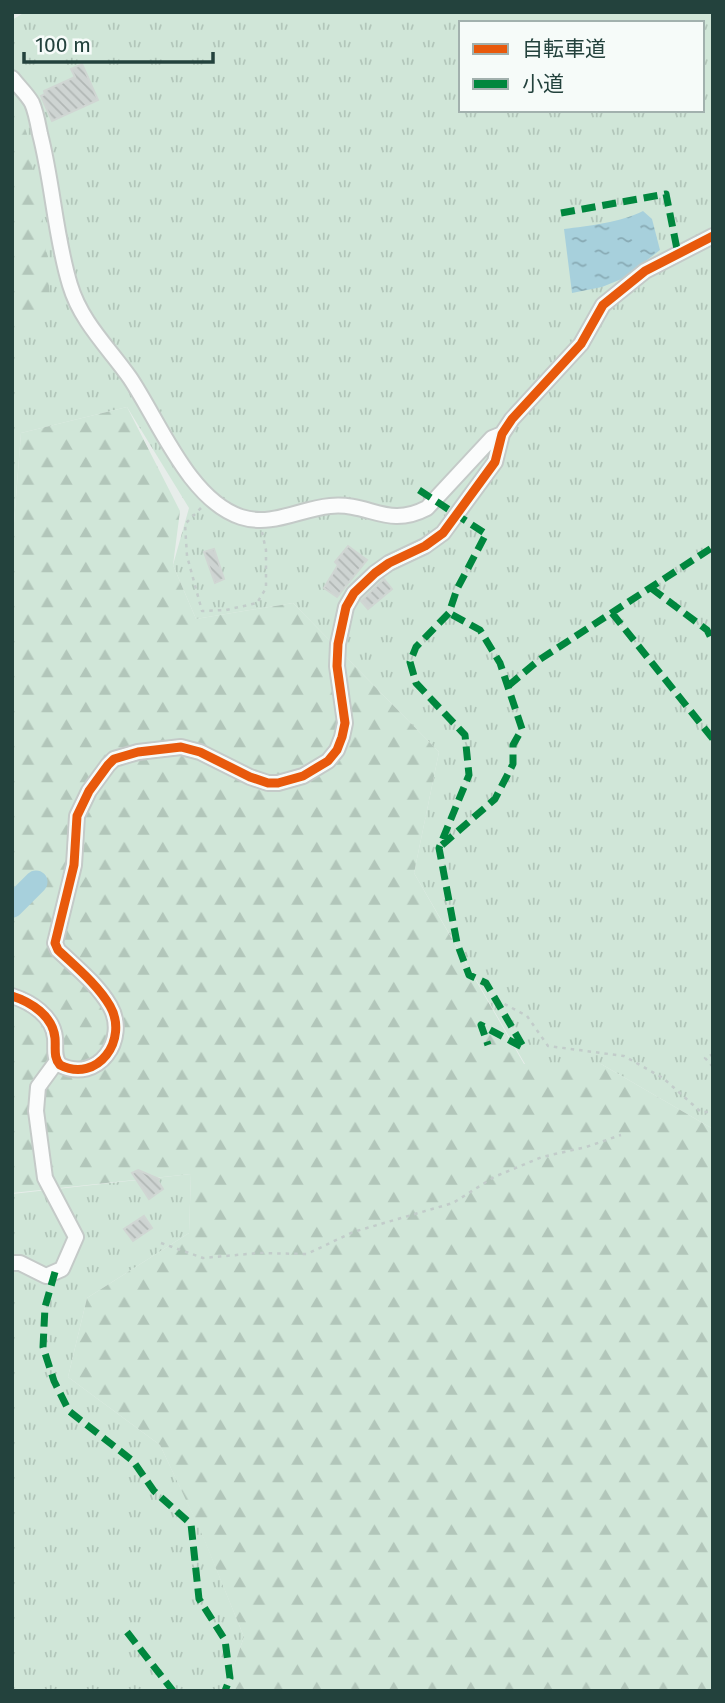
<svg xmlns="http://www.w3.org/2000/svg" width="725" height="1703" viewBox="0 0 725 1703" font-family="'Fira Sans','Noto Sans JP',sans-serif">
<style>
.grass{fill:url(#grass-tufts);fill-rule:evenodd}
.forest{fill:url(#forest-firs)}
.water{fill:url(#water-ripples)}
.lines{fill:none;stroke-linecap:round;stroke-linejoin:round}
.river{stroke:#a7d0dc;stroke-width:23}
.building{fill:url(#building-back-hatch);stroke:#d0d6d3;stroke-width:2}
.minor-casing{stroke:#c4cac8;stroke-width:18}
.path{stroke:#c2ccca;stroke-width:2.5;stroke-dasharray:3.5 5;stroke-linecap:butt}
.minor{stroke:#fbfcfc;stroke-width:14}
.quiet{stroke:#00873e;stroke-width:7;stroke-dasharray:14 7;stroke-linecap:butt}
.cycleway-casing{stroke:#f6fbf9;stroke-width:13}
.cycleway{stroke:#e8590c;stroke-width:9}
</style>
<defs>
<pattern id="grass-tufts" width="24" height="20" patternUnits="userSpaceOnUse" patternTransform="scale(1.75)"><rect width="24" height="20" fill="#d0e6d8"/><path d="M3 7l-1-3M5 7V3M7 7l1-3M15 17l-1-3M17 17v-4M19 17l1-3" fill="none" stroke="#b2c6ba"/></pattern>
<pattern id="forest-firs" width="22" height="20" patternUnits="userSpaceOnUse" patternTransform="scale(1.75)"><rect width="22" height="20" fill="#d0e6d8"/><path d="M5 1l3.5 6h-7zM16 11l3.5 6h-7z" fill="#b2c6ba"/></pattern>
<pattern id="water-ripples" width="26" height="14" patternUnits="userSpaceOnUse" patternTransform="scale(1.75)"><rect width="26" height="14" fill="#a7d0dc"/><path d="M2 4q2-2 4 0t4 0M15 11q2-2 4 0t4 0" fill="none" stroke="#88aab4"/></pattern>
<pattern id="building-back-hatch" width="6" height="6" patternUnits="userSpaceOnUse" patternTransform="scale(1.75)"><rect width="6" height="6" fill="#ced4d2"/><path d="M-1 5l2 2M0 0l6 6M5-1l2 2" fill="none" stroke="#b1b7b5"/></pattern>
</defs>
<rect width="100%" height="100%" fill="#e7edea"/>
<path class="grass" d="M25 12H713V1129L601 1064H525L414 873 439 752 293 603 196 619 173 565 189 508 127 407 21 433 12 548V20ZM461 23H702V110H461Z
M191 1174 189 1233 87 1298 68 1377 160 1445 201 1531 244 1637 225 1691H12V1194Z"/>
<path class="forest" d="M12 100 19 103 42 212 51 308 12 340Z
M127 407 180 511 173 565 196 619 293 603 439 752 414 873 524 1064H601L713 1129V1691H225L244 1637 201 1532 160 1445 68 1377 87 1298 189 1233 191 1174 12 1193V549L21 433Z"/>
<path class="water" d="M643 211 652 219 660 250 624 278 602 287 572 293 564 229C588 226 622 222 643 211Z"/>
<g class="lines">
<path class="river" d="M12 906 36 882"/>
</g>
<path class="building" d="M82 64 98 100 52 121 41 96 45 94 44 91 75 77 71 69Z
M348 546 367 560 337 597 324 588 338 565 335 562Z
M214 549 224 579 215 583 204 552Z
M384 579 392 589 368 609 361 601Z
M138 1170 159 1179 158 1181 163 1189 149 1199 132 1173Z
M144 1216 152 1228 133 1241 124 1229Z"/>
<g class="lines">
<g class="minor-casing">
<path id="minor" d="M12 78C18 86 27 94 32 103 36 112 38 124 40 134 53 184 55 236 70 285 81 322 109 348 130 378 159 421 189 500 241 517 272 527 299 509 330 506 370 502 387 529 427 508L492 438 502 434
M12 996C31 1002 53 1016 55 1038 56 1048 53 1057 60 1065 98 1084 129 1039 110 1006 98 985 76 967 58 950L55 943 74 865 77 816 89 791 108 765 114 759 138 752 181 747 200 752 250 777 268 783H278L303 776 328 761 337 750 342 737 345 723 337 666 338 644 346 607 354 593 375 573 389 563 425 546 443 533 495 462 502 434 512 419 581 344 603 305 645 271 713 236
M12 1263H20L46 1276 62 1269 76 1237 45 1178 36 1111 38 1087 57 1061"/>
</g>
<path class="path" d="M201 508 185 524 187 556 202 611 226 610 257 603 266 588V550L262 532
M497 1000 527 1016 548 1046 624 1056 663 1078 701 1112H713
M713 1054 705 1058 713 1067
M161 1243 203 1258 259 1253 307 1254 353 1232 453 1203 494 1177 542 1157 586 1147 621 1135"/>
<use href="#minor" class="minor"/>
<path class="quiet" d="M561 213 666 194 678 254
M419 490 486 534 457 589 449 613 416 647 410 662 416 683 465 735 469 775 439 848 457 943 469 975 486 983 524 1048 481 1025 488 1045
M651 588 707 630 713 642
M612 613 713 739
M508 686 539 660 713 547
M442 845 495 799 513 764V745L522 729 500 663 480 630 449 613
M55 1272 45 1307 43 1347 54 1381 69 1411 133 1461 154 1491 191 1524 199 1599 225 1640 230 1678 225 1691
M127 1632 173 1691"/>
<g class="cycleway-casing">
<path id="cycleway" d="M12 996C31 1002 53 1016 55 1038 56 1048 53 1057 60 1065 98 1084 129 1039 110 1006 98 985 76 967 58 950L55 943 74 865 77 816 89 791 108 765 114 759 138 752 181 747 200 752 250 777 268 783H278L303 776 328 761 337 750 342 737 345 723 337 666 338 644 346 607 354 593 375 573 389 563 425 546 443 533 495 462 502 434 512 419 581 344 603 305 645 271 713 236"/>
</g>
<use href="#cycleway" class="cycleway"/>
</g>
<rect width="725" height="1703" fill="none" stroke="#23423d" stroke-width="28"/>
<rect x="459" y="21" width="245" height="91" fill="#f6fbf9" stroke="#a2b1ae" stroke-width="2"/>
<rect x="473" y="44" width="35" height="10" fill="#e8590c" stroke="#a2b1ae" stroke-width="2"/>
<text x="522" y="56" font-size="21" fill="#23423d">自転車道</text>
<rect x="473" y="79" width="35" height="10" fill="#00873e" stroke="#a2b1ae" stroke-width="2"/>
<text x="522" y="91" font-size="21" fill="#23423d">小道</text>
<path d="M24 52v10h189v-10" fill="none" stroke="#23423d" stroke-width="3.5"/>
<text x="35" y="52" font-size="21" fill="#23423d" stroke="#f6fbf9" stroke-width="5" paint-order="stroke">100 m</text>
</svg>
